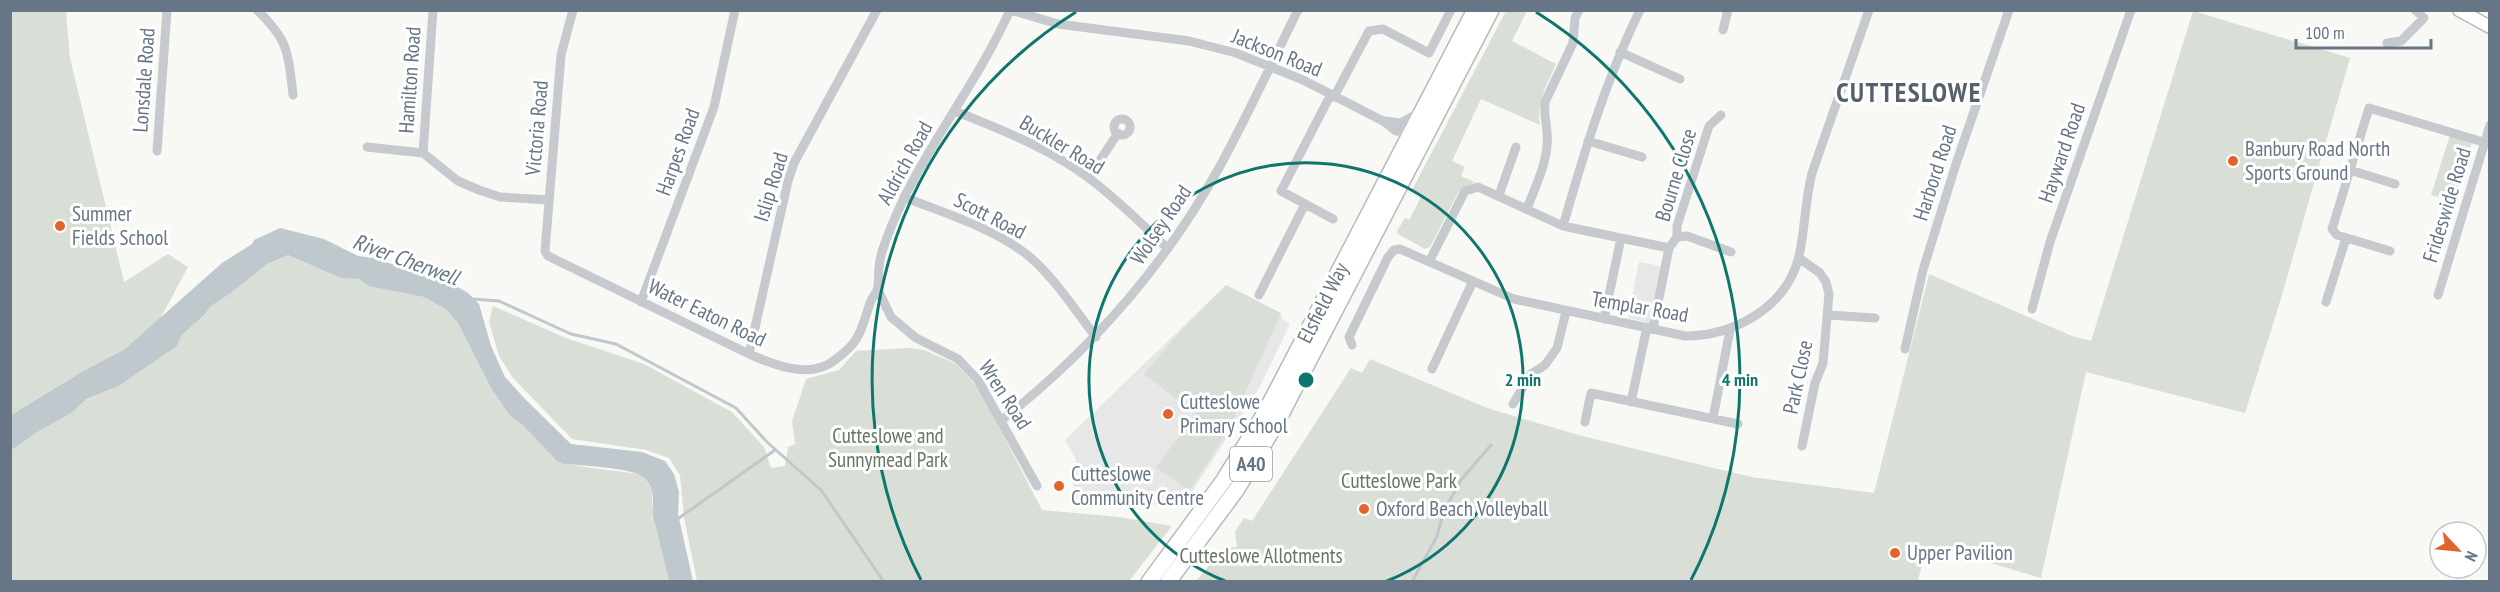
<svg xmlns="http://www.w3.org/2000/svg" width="2500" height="592" viewBox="0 0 2500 592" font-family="'PT Sans Narrow',sans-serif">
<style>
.built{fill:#e6e7e6}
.green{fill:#d9dfd6}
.water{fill:#bec8cd}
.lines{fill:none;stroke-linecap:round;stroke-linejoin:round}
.stream{stroke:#bec8cd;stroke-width:3}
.major-casing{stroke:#b7bbbf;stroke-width:15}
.highway-casing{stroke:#b7babd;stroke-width:18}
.minor{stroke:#c6c9cd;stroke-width:9}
.major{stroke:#fff;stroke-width:12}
.highway{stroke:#fff;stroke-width:15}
.ring{fill:none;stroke:#0f766e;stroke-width:3}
.poi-dot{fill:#e2632b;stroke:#fff;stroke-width:2}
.labels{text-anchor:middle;stroke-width:6;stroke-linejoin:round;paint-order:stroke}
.shield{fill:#fff;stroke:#959faa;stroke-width:1.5}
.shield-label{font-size:20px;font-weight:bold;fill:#677686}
.street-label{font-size:21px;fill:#677686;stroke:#fff}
.poi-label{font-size:21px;fill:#677686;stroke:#fff;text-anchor:start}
.park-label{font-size:21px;fill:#657862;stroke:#fff}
.water-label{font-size:22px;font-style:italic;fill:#637782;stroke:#fff}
.district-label{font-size:27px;font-weight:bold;letter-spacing:1.5px;fill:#55606b;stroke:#fff}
.centre{fill:#0f766e;stroke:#fff;stroke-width:3}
.ring-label{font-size:18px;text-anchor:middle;font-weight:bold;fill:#0f766e;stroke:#fff;stroke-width:6;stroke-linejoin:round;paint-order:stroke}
</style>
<rect width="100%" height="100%" fill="#f8f8f5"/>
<path class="built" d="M1639 262 1661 266 1651 323 1628 318Z
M1226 285 1281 313 1282 319 1290 324 1259 388 1182 507 1072 499 1076 459 1065 440Z"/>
<path class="green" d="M11 11H66L70 58 124 282 168 254 188 267 159 321 125 349 85 370 11 415Z
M1506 11H1527L1512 41 1556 64C1547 85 1536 101 1540 125L1481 99 1452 161 1465 167 1461 176 1475 182 1459 191 1430 247 1425 249 1398 234 1397 231 1405 218 1409 220 1422 195 1412 190Z
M2193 11 2350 58 2279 305 2245 413 2086 372 2041 578 1934 546 1924 556 1918 581H1196L1224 548 1237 547 1235 531 1244 518 1252 521 1351 368 1362 373 1370 359 1487 408 1582 436 1751 477 1874 493 1929 274 2072 336 2091 341Z
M2450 135 2472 142 2454 202 2431 195Z
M288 255 341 278 359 279 368 286 424 297 447 310 458 323 491 388 510 416 523 425 563 464 639 474 647 481 652 490V518L655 524 669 581H11L10 450 36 433 73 412 86 399 119 386 177 346 182 335 204 315 211 306 231 293 267 264Z
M1226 285 1281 313 1228 431 1189 491 1156 467 1196 414 1144 374 1176 336Z
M493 306 566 338 644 364 732 412 764 447 771 468 785 466 788 447 795 444 792 421 806 379 839 370 856 351 909 348 924 350 956 364 980 390 1042 510 1119 517 1172 526 1129 581H697L684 518 680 475 669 458 646 450 572 439 513 378 499 356 489 322Z"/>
<path class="water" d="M280 228 324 239 358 256 374 258 398 266 427 269 468 293 479 304 491 346 505 377 525 399 571 444 642 452 665 461 674 474 679 492 678 514 693 581H669L655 524C649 513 656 500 651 488 649 482 644 477 638 474 623 468 581 465 563 464L556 460 523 425 510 416 491 388 458 323 447 310 424 297 368 286 359 279 341 278 288 255 267 264 231 293 211 306 204 315 182 335 177 346 119 386 86 399 73 412 36 433 11 450V415L85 370 125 349 222 263 252 244 254 240Z"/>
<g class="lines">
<path class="stream" d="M473 299 499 301 571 334 616 344 736 408 767 442 821 490 884 582
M679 518 775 450
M1412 582 1437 536 1444 511 1461 480 1491 445"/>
<g class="major-casing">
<path id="major" d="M2459 10 2490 27"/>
</g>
<g class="highway-casing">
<path id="highway" d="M1149 582 1224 480 1265 413 1475 10
M1168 582 1237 489 1278 420 1491 10"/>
</g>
<path class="minor" d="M257 10C289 41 288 52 293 95
M573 10 561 55 545 251 548 256 749 354C772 364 808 379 832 362 860 342 860 334 870 303 872 297 877 293 878 287 879 269 878 261 885 243 914 160 974 91 1010 10
M1011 10 1058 24 1189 41 1236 53 1303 80 1383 121 1396 131 1414 132
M1723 30 1728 10
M2387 43 2401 41 2424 18 2415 10
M1620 52 1680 79
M1331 94 1281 191 1333 219
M1334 97 1369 31 1383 29 1429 53 1451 10
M955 111C1001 130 1050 148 1090 179 1118 200 1143 225 1168 249
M1114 127a8 8 0 1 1 16 0a8 8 0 1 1-16 0Z
M1385 121 1401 123 1417 114
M1588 141 1642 157
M367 147 423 153 458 181 479 190 500 197 549 200
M157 151 167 10
M423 153 433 10
M2350 170 2332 229 2337 235 2390 251
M1089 177 1118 133
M2395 184 2350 170 2369 108 2490 144
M1499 195 1516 147
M904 197C944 213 990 227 1025 253 1053 275 1074 309 1096 337
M1527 209C1534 189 1546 166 1547 145 1549 130 1543 116 1545 102L1573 43 1575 18 1579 10
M1563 226C1584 153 1606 79 1640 10
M1677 237 1687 236 1731 252
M1669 248 1677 237V226L1709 126 1721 115
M1799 258 1820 273 1826 282 1829 294 1823 363 1815 383 1802 446
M1429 262 1465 191 1478 187 1563 226 1669 248 1653 328
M878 290 891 317 916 338 958 359 978 380 1037 486
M1259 295 1305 204
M2438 295 2490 125
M641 302 714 107 735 10
M2326 302 2346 238
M2032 309 2050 242 2131 10
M1828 315 1875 318
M1604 319 1621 238
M1352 345 1349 337 1388 257 1394 250 1400 249 1514 299 1685 336C1734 336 1787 307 1799 256 1805 229 1805 201 1812 173L1869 10
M1905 349 1923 270 1956 164 2009 10
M749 354 788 181 794 163 877 10
M1432 369 1473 281
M1631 402 1647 327
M1513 404 1531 374 1545 365 1557 348 1566 312
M1713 418 1730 330
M1002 420C1092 349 1165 266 1220 166 1248 115 1272 62 1298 10
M1585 422 1591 393 1738 424"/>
<use href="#major" class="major"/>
<use href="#highway" class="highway"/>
</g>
<g class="ring">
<path d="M1225 581A217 217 0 1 1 1387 581"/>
<path d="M921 580A434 434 0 0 1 1076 12M1536 12A434 434 0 0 1 1691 580"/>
</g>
<g class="poi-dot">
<circle cx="2233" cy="161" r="6"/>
<circle cx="60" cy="226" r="6"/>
<circle cx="1168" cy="414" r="6"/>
<circle cx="1059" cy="486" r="6"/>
<circle cx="1364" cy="509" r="6"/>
<circle cx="1895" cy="553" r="6"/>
</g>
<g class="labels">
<rect class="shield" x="1230" y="447" width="42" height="34" rx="4.5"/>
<g class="shield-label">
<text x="1251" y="471">A40</text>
</g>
<g class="street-label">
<text transform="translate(1277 53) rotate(22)" y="7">Jackson Road</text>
<text transform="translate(144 80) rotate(-86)" y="7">Lonsdale Road</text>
<text transform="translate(410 80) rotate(-86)" y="7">Hamilton Road</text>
<text transform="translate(537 128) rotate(-85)" y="7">Victoria Road</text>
<text transform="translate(1062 145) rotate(31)" y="7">Buckler Road</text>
<text transform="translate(678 152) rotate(-70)" y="7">Harpes Road</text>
<text transform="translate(2062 153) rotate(-71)" y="7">Hayward Road</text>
<text transform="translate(905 163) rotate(-61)" y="7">Aldrich Road</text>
<text transform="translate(1935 173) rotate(-72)" y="7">Harbord Road</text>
<text transform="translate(1676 175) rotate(-73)" y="7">Bourne Close</text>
<text transform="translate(771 187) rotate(-73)" y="7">Islip Road</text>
<text transform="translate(2447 205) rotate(-73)" y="7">Frideswide Road</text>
<text transform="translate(990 216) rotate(27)" y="7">Scott Road</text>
<text transform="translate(1161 225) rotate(-56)" y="7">Wolsey Road</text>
<text transform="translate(1323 303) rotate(-63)" y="7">Elsfield Way</text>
<text transform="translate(1640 307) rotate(10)" y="7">Templar Road</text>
<text transform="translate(707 313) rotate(26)" y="7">Water Eaton Road</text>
<text transform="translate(1798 377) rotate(-78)" y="7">Park Close</text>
<text transform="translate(1005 395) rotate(57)" y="7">Wren Road</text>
</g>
<g class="poi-label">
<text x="2245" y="156">Banbury Road North<tspan x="2245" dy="24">Sports Ground</tspan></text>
<text x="72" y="221">Summer<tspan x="72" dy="24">Fields School</tspan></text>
<text x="1180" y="409">Cutteslowe<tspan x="1180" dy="24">Primary School</tspan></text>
<text x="1071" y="481">Cutteslowe<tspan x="1071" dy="24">Community Centre</tspan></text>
<text x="1376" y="516">Oxford Beach Volleyball</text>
<text x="1907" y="560">Upper Pavilion</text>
</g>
<g class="park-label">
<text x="888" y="443">Cutteslowe and<tspan x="888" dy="24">Sunnymead Park</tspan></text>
<text x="1399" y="488">Cutteslowe Park</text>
<text x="1261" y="563">Cutteslowe Allotments</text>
</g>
<g class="water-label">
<text transform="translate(406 259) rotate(20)" y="8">River Cherwell</text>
</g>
<g class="district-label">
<text x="1909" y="102">CUTTESLOWE</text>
</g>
</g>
<circle cx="1306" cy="380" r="9" class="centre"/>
<g class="ring-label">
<text x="1523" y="386">2 min</text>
<text x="1740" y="386">4 min</text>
</g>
<rect width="2500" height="592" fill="none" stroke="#677686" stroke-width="24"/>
<g transform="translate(2458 550) rotate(116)"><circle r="28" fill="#ffffff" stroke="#c2c8cf" stroke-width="1.5"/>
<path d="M0-4.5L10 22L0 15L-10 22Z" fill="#e2632b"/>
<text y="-9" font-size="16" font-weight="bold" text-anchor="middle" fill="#677686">N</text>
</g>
<path d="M2296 39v9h135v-9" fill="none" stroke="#677686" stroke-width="3"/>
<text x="2305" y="39" font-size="18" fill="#677686" stroke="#ffffff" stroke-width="4.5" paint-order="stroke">100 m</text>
</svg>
